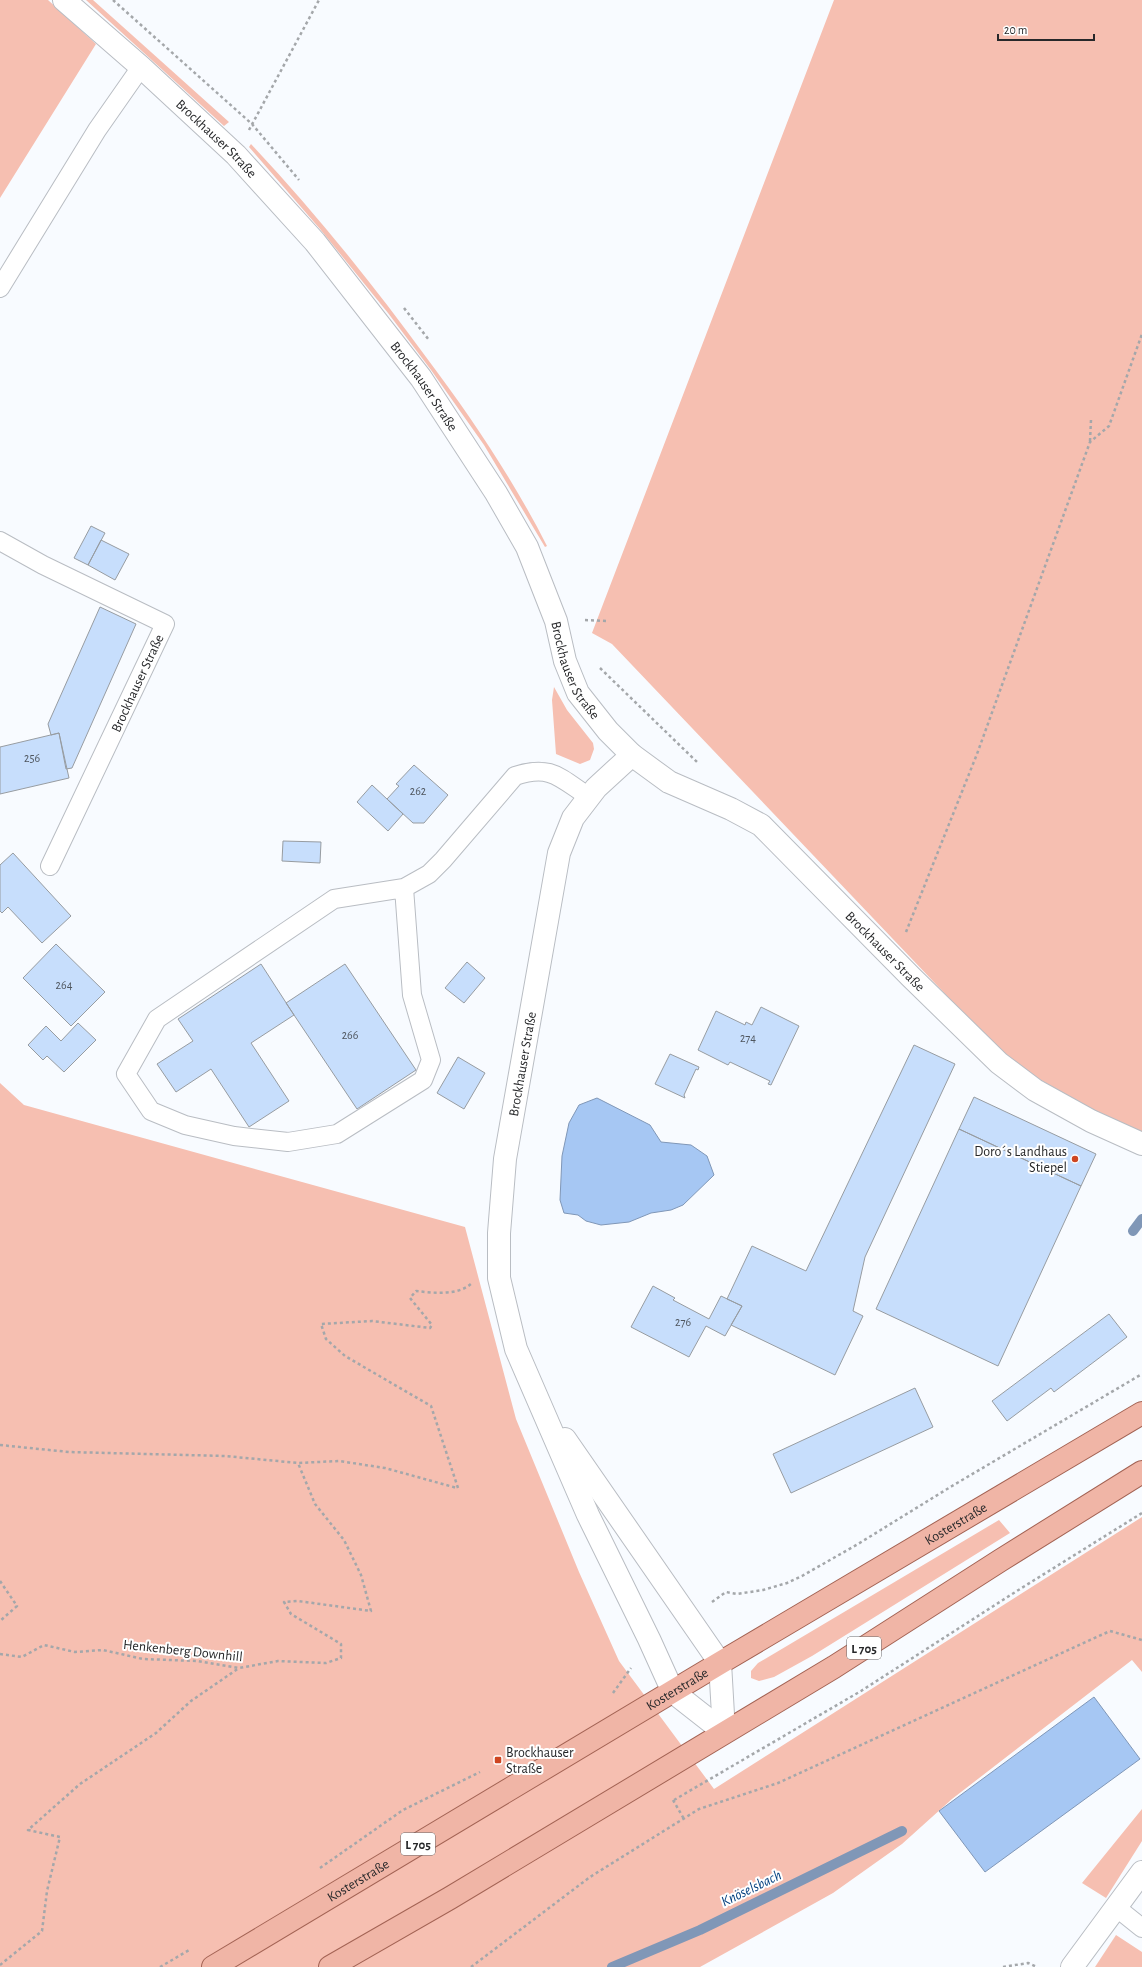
<svg xmlns="http://www.w3.org/2000/svg" width="1142" height="1967" viewBox="0 0 1142 1967" font-family="'Alegreya Sans',sans-serif">
<style>
.green{fill:#f6bfb1}
.water{fill:#a6c7f3;stroke:#8097b7}
.lines{fill:none;stroke-linecap:round;stroke-linejoin:round}
.stream{stroke:#8097b7;stroke-width:10}
.building{fill:#c7defc;stroke:#979ca1}
.lane-casing{stroke:#b9bdc3;stroke-width:20}
.street-casing{stroke:#b9bdc3;stroke-width:24}
.primary-casing{stroke:#a36354;stroke-width:24}
.path{stroke:#a4a7aa;stroke-width:2.5;stroke-dasharray:3 3;stroke-linecap:butt}
.lane{stroke:#fff;stroke-width:18}
.street{stroke:#fff;stroke-width:22}
.primary{stroke:#f0b5a6;stroke-width:22}
.poi-dot{fill:#ce4521;stroke:#fff;stroke-width:1.5}
.labels{text-anchor:middle;stroke-width:4;stroke-linejoin:round;paint-order:stroke}
.number-label{font-size:12px;fill:#4f565e}
.shield{fill:#fff;stroke:#68686a;stroke-width:1}
.shield-label{font-size:13px;font-weight:bold;fill:#27282a}
.street-label{font-size:14px;fill:#27282a;stroke:#fff}
.poi-label{font-size:14px;fill:#27282a;stroke:#fff;text-anchor:end}
.water-label{font-size:15px;font-style:italic;fill:#074280;stroke:#fff}
</style>
<rect width="100%" height="100%" fill="#f8fbff"/>
<path class="green" d="M0 0H48L96 44 0 198Z
M86 0H93L229 122 224 126Z
M834 0H1142V1132L1093 1110 1011 1063 612 644 592 633Z
M251 144C314 211 372 283 426 357 471 417 513 479 547 546L545 547 484 445 431 370 388 313 320 229 249 147Z
M554 687 567 710 593 743 594 749 590 760 580 764 556 754 552 700Z
M0 1083 24 1105 465 1227 516 1419 579 1572 619 1661 714 1789 1142 1517V1672L1132 1660 952 1799 902 1844 833 1893 700 1967H0Z
M999 1520 1010 1533 812 1656 774 1677 759 1681 751 1678V1671L758 1663Z
M1142 1809V1841L1106 1898 1082 1883Z
M1116 1935 1142 1952V1967H1095Z"/>
<path class="water" d="M597 1098 650 1125 661 1142 691 1145 707 1156 714 1175 683 1205 671 1210 651 1213 629 1222 601 1225 586 1221 578 1215 564 1213 560 1200 562 1156 569 1123 579 1105Z
M1094 1697 1140 1759 985 1872 939 1811Z"/>
<g class="lines">
<path class="stream" d="M1133 1231 1142 1219
M612 1967 700 1930 902 1831"/>
</g>
<path class="building" d="M91 526 105 533 88 565 74 558Z
M101 540 129 554 115 580 88 565Z
M100 607 136 624 72 768 66 769 59 733 51 735 48 724Z
M59 733 69 778 0 794V747Z
M414 765 448 795 424 823H413L387 799 399 786 396 784Z
M372 785 403 814 388 831 357 802Z
M283 841 321 842 320 863 282 861Z
M13 853 71 916 42 943 8 907 2 913 0 911V865Z
M56 944 105 992 71 1026 23 978Z
M467 962 485 978 464 1003 445 988Z
M261 964 294 1015 251 1043 289 1101 249 1127 211 1069 176 1092 157 1064 193 1041 178 1019Z
M345 964 416 1070 357 1109 286 1003Z
M761 1007 799 1026 771 1085 768 1084 770 1081 730 1062 728 1065 698 1050 716 1011 745 1025 746 1022 752 1025Z
M78 1023 96 1040 64 1072 47 1056 43 1060 28 1045 46 1026 61 1041Z
M914 1045 955 1064 865 1257 853 1311 863 1316 835 1375 731 1325 742 1306 727 1299 752 1246 806 1271Z
M670 1054 699 1067 698 1070 696 1069 684 1095 685 1098 655 1084Z
M458 1057 485 1073 464 1109 437 1093Z
M974 1097 1096 1154 1081 1186 959 1129Z
M959 1129 1081 1186 998 1366 876 1309Z
M653 1286 675 1298 673 1300 709 1319 721 1296 742 1306 725 1336 706 1326 689 1357 631 1327Z
M1109 1314 1127 1337 1054 1392 1051 1388 1007 1421 992 1401Z
M915 1388 933 1427 791 1493 773 1454Z"/>
<g class="lines">
<g class="lane-casing">
<path id="lane" d="M0 288 97 130 141 67
M0 541 43 565 165 624 50 866
M404 888 334 899 157 1019 126 1074 151 1111 185 1125 234 1136 288 1142 337 1134 423 1080 431 1060 412 995 404 888 429 874 443 860 515 776C551 764 560 778 589 797
M1117 1908 1142 1928"/>
</g>
<g class="street-casing">
<g id="street">
<path id="s1" d="M64 0 141 67 236 155 315 242 421 378 496 493 527 547 556 621 565 661 578 693 608 731 632 755 669 782 731 809 761 825 911 977 999 1063 1035 1090 1091 1121 1142 1144"/>
<path d="M632 755 596 788 573 818 559 853 505 1159 499 1233V1278L516 1349 588 1515 649 1639 673 1692 724 1732"/>
<path d="M565 1439 720 1663 724 1732"/>
<path d="M1072 1967 1142 1872"/>
</g>
</g>
<g class="primary-casing">
<g id="primary">
<path id="s2" d="M213 1967 720 1663 1142 1413"/>
<path d="M330 1967 450 1898 834 1667 1001 1560 1142 1472"/>
</g>
</g>
<path class="path" d="M113 0 252 124 299 180
M249 130 319 0
M404 308 429 340
M1090 441 1091 420
M585 620 606 621
M600 668 697 762
M906 932 977 754 1090 442 1109 426 1142 334
M0 1445 69 1452 225 1456 298 1463 339 1461 385 1468 457 1488
M458 1488 431 1406 345 1356 326 1339 321 1324 372 1321 430 1328 432 1325 410 1298 416 1291C434 1293 458 1296 472 1283
M0 1581 17 1606 0 1621
M712 1602 726 1592 737 1594 763 1590 787 1583 802 1576 858 1544 952 1486 1142 1374
M0 1654 22 1657 44 1645 75 1652 103 1650 143 1659 198 1661 239 1668 278 1661 326 1663 341 1658V1644L291 1614 284 1602 298 1601 371 1611 361 1575 344 1540 315 1504 298 1463
M613 1693 631 1668
M673 1800 684 1819
M674 1800 861 1691 1020 1589 1142 1513
M320 1868 403 1810 480 1772
M0 1965 42 1931 47 1891 60 1837 28 1830 80 1784 156 1733 191 1701 239 1668
M160 1967 191 1949
M471 1967 590 1877 699 1809 778 1783 1110 1631 1142 1640
M1003 1967 1028 1963 1037 1967"/>
<use href="#lane" class="lane"/>
<use href="#street" class="street"/>
<use href="#primary" class="primary"/>
</g>
<g class="poi-dot">
<circle cx="1075" cy="1159" r="4"/>
<rect x="494" y="1756" width="8" height="8" rx="2"/>
</g>
<g class="labels">
<g class="number-label">
<text x="32" y="762">256</text>
<text x="418" y="795">262</text>
<text x="64" y="989">264</text>
<text x="350" y="1039">266</text>
<text x="748" y="1042">274</text>
<text x="683" y="1326">276</text>
</g>
<g class="shield">
<rect x="847" y="1637" width="34" height="22" rx="3"/>
<rect x="401" y="1833" width="34" height="22" rx="3"/>
</g>
<g class="shield-label">
<text x="864" y="1653">L 705</text>
<text x="418" y="1849">L 705</text>
</g>
<g class="street-label">
<text dy="5" stroke="none"><textPath href="#s1" startOffset="206">Brockhauser Straße</textPath></text>
<text dy="5" stroke="none"><textPath href="#s1" startOffset="530">Brockhauser Straße</textPath></text>
<text dy="5" stroke="none"><textPath href="#s1" startOffset="854">Brockhauser Straße</textPath></text>
<text transform="translate(137 683) rotate(-65)" y="5">Brockhauser Straße</text>
<text dy="5" stroke="none"><textPath href="#s1" startOffset="1283">Brockhauser Straße</textPath></text>
<text transform="translate(522 1064) rotate(-80)" y="5">Brockhauser Straße</text>
<text dy="5" stroke="none"><textPath href="#s2" startOffset="865">Kosterstraße</textPath></text>
<text transform="translate(183 1650) rotate(6)" y="5">Henkenberg Downhill</text>
<text dy="5" stroke="none"><textPath href="#s2" startOffset="541">Kosterstraße</textPath></text>
<text dy="5" stroke="none"><textPath href="#s2" startOffset="169">Kosterstraße</textPath></text>
</g>
<g class="poi-label">
<text x="1067" y="1156">Doro´s Landhaus<tspan x="1067" dy="16">Stiepel</tspan></text>
<text x="506" y="1757" text-anchor="start">Brockhauser<tspan x="506" dy="16">Straße</tspan></text>
</g>
<g class="water-label">
<text transform="translate(751 1888) rotate(-26)" y="5">Knöselsbach</text>
</g>
</g>
<path d="M998 34v6h96v-6" fill="none" stroke="#27282a" stroke-width="2"/>
<text x="1004" y="34" font-size="12" fill="#27282a" stroke="#ffffff" stroke-width="3" paint-order="stroke">20 m</text>
</svg>
